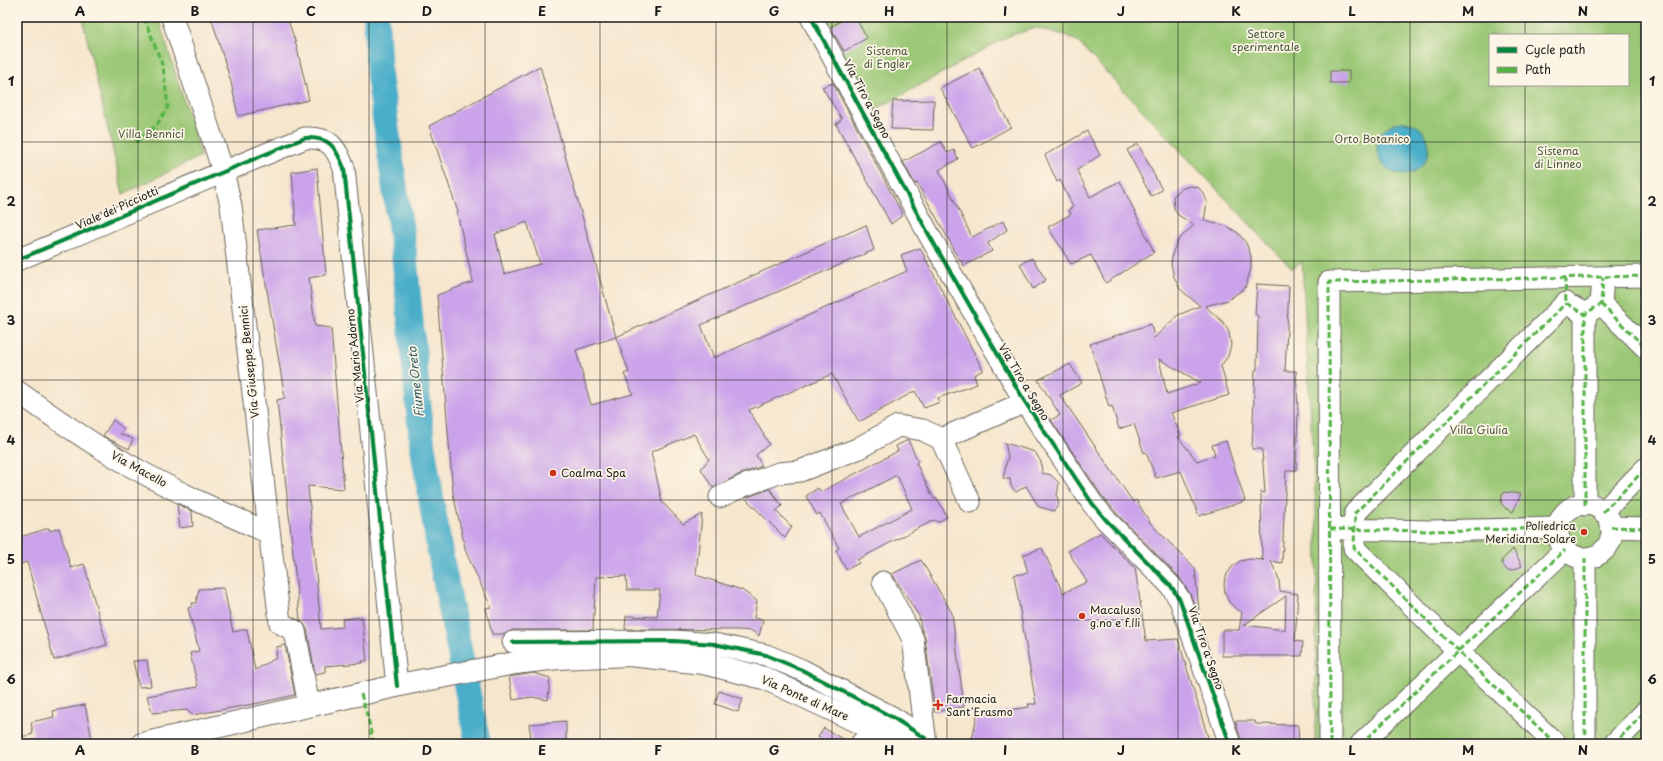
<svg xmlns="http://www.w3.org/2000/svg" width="1663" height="761" viewBox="0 0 1663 761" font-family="'Playpen Sans',sans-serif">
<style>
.green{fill:#9bc876;stroke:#5c7249;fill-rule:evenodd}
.water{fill:#4aaec9;stroke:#336572}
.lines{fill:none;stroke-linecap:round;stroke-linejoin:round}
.river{stroke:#4aaec9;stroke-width:26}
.building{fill:#cba3ea;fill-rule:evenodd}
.minor-casing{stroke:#68635a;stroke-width:23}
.major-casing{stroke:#68635a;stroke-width:24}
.minor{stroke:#fff;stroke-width:21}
.major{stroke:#fff;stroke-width:22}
.quiet{stroke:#55b145;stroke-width:3;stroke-dasharray:6 3;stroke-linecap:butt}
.cycleway-casing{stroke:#fcf5e5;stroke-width:6}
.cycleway{stroke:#00873e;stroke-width:4}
.grid{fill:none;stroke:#1c1c1c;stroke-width:1;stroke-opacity:0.55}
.poi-dot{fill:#c8321e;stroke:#fcf5e5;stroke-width:1.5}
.labels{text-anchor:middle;stroke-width:3.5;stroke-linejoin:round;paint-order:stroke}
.park-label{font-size:11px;fill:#48583c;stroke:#fcf5e5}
.street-label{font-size:11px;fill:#1c1c1c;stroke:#fcf5e5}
.poi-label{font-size:11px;fill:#1c1c1c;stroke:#fcf5e5;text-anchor:start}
.water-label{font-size:12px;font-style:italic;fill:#315e6a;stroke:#fcf5e5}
.neatline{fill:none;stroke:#1c1c1c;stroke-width:1.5}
.grid-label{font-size:13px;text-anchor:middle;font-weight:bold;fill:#1c1c1c}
</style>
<rect width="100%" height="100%" fill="#fcf5e5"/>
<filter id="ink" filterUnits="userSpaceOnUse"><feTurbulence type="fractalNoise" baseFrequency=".025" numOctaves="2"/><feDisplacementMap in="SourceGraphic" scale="8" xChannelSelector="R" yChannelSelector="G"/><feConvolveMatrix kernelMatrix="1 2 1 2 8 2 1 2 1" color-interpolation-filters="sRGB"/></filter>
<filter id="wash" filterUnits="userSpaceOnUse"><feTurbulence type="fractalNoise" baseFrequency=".012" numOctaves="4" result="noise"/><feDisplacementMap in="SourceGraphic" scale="16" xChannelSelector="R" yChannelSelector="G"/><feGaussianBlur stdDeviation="0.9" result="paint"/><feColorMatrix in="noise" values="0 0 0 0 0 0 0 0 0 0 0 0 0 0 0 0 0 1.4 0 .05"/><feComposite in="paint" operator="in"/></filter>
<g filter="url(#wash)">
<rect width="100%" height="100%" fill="#f6e6cd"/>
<path class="green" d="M83 17H158L201 156 123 194 85 30Z
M820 17H1646V744H1315L1317 529 1302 262 1292 269 1077 41 1065 35 1036 28 1011 35 871 112ZM1490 35H1628V85H1490Z"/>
<path class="water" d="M1377 148a26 26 0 1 1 52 0a26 26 0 1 1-52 0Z"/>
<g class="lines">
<path class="river" d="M376 17 379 75 404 253 422 443 440 553 478 744"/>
</g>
<g id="blocks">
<path class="building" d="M211 17H287L296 44 309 100 238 116 231 82Z
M848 17H855L867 38 844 51 830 27Z
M540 66 616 337 866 225 874 250 701 325 714 358 907 271 901 255 920 248 983 370 974 375 977 384 938 398 940 402 924 408 915 391 859 422 832 374 749 410 769 444 756 455 762 466 738 475 713 488 701 469 709 459 694 434 651 452 662 502 683 524 702 514 696 575 742 590 757 601 754 618 763 620 759 636 752 631 739 630 625 629 626 616 657 617 660 590H627L626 576 596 577 593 630H513L505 634H492L486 608 491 607 466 552 453 493 437 295 473 282 457 212H458L429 126ZM527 222 540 264 504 274 495 234ZM616 337 629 372 624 374 633 394 591 405 576 350Z
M979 68 1011 127 973 148 940 88Z
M1330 71H1349V83H1330Z
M833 83 903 215 891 224 836 124 842 119 822 87Z
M934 100 933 130 891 129 893 101Z
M1087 131 1100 155 1077 170 1090 197 1120 181 1154 252 1106 283 1091 255 1071 264 1048 227 1071 214 1068 210 1073 207 1060 180 1057 182 1045 155Z
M941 142 947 153 954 150 958 159 939 170 972 237 1003 221 1007 230 988 243 992 251 964 266 952 248 953 247 917 183 915 184 903 162Z
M1138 144 1162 190 1151 196 1127 150Z
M317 168 326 275 309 278 315 326 331 328 344 489 308 486 321 629 343 627 342 619 362 617 367 661H362L363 663 325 666V672L315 674 307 629 304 624 300 620 277 400 285 398 257 230 296 225 292 172Z
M1191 186 1199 188 1204 194 1207 202 1204 221 1227 226 1238 233 1246 243 1251 256V269L1245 288 1228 300 1205 306 1223 322 1229 332 1231 345 1228 356 1221 366 1229 395 1171 413 1181 436 1178 437 1197 461 1215 455 1212 445 1226 441 1245 501 1199 516 1181 471 1156 478 1146 452 1144 453 1134 424 1119 429 1112 406 1109 407 1090 344 1151 324 1154 338 1178 315 1200 306 1180 289 1174 277 1171 264 1173 251 1179 239 1194 225 1178 215 1174 208 1173 196 1183 188ZM1159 359 1201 383 1167 394Z
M1032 258 1046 280 1033 289 1020 264Z
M1257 284 1289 286 1285 371H1296L1298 411 1296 470 1286 471 1282 563 1271 561 1279 580 1280 591 1298 594 1295 641 1303 642 1302 656H1222V630H1239L1242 612 1236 609 1229 602 1225 593 1224 584 1227 574 1232 567 1240 561 1250 559 1264 560H1262L1261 492 1265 493 1262 449H1252L1255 370H1257L1258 316 1255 314ZM1286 596 1285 630 1244 625Z
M1070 364 1082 383 1060 395 1133 502 1136 500 1151 524 1195 568 1199 611 1197 612 1190 594 1180 578 1120 517 1102 496 1051 420 1060 415 1038 380Z
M113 420 124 429 120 434 133 439 129 449 103 436Z
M908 440 918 461 916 463 934 499 937 498 947 517 938 522 934 520 857 560 859 563 846 570 836 550 839 548 820 513 817 515 806 496 818 488 821 492 898 451 896 446ZM897 475 912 509 859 537 841 504Z
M1005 443 1035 452 1041 462 1042 473 1051 475 1059 483 1057 496 1059 504 1054 511 1039 507 1026 486 1016 492 1011 486 1010 479H1003L1008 456Z
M770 489 782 506 776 511 792 527 785 538 745 498Z
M1505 492 1521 494 1513 512 1505 508 1501 503 1502 495Z
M177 504 192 511 193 526 180 528Z
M49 528 50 531 59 528 71 568 84 564 107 645 54 660 27 562 17 565V538Z
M1100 533 1135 568 1146 641 1178 639 1210 744H971L977 715 1029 707 1028 704H1036L1014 575 1028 573 1023 555 1042 548 1063 593 1087 582 1068 551Z
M1513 549 1522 566 1513 570H1507L1502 564V560Z
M921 560 952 613 964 707 935 712 925 638 921 628 919 616 892 574Z
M224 588 233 632 247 629 255 670 276 658 277 647 285 645 295 695 259 703 192 715 187 710 152 713 147 696 198 687 190 653 199 651 188 608 193 606 192 603H196L199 589Z
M147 660 151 686 139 687 133 661Z
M534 673 550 678 548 700 532 697 513 700 509 677Z
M719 691 743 699 738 712 715 704Z
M85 705 92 740 73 744H17V738L33 734 31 722 54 717 53 711Z
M566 721V742L545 741V744H532L529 724Z
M1235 721H1255L1256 724 1298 725 1299 744H1264V741L1241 740Z
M824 728 849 743V744H829L818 737Z"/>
</g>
</g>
<g filter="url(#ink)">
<use href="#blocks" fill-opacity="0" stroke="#68635a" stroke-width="1"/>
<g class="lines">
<g class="minor-casing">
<path id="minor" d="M172 17 223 171 231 206 280 623 295 631 309 706
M811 17 928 233 1025 402 1092 503 1106 520 1171 586 1180 600 1230 744
M17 260C113 220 208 177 305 138 330 137 335 146 344 168L397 686
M1601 304 1646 348
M1573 307 1585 314 1601 304 1603 277
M17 391C53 417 90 443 129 465 174 491 221 512 269 533
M941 439 970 502
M720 497 743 486 779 473 800 471 857 449 898 426 923 430 941 439 1025 402
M1558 531a27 27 0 1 1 54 0a27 27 0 1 1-54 0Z
M1585 505V314
M1603 512 1646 468
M1611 527 1646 528
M1343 529 1429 531 1558 528
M883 582 913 639 926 744
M513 642 674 641 714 644 766 655 802 670 892 717 925 738
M861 744 873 729
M1330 744 1329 282 1646 276
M1361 744 1458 651 1565 550
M1556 744 1458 651 1354 548 1355 513 1566 303
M1585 744V558
M1614 744 1646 711"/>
</g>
<g class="major-casing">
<path id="major" d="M142 744 409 683 515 663 558 658 629 655 703 663 764 678 905 744"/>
</g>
<use href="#minor" class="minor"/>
<use href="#major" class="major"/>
<path class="quiet" d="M136 142 156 126 168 107 163 67 144 17
M1565 277 1566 303 1585 314 1601 304 1603 277
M1601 304 1646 348
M1585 505V314
M1603 512 1646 468
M1611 527 1646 528
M1330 529 1429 531 1558 528
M361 694 369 722 373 744
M1330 744 1329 282 1646 276
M1361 744 1458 651 1565 550
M1556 744 1458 651 1354 548 1355 513 1566 303
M1585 744V558
M1614 744 1646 711"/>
<g class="cycleway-casing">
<path id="cycleway" d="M811 17 928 233 1025 402 1092 503 1106 520 1171 586 1180 600 1230 744
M17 260C113 220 208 177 305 138 330 137 335 146 344 168L397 686
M513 642 674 641 714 644 766 655 802 670 892 717 925 738"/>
</g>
<use href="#cycleway" class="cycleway"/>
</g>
</g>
<path class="grid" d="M138 17V744M253 17V744M369 17V744M485 17V744M600 17V744M716 17V744M832 17V744M947 17V744M1063 17V744M1178 17V744M1294 17V744M1410 17V744M1525 17V35M1525 85V744M17 142H1646M17 261H1646M17 380H1646M17 500H1646M17 620H1646"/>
<g class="poi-dot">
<circle cx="553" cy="473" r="4"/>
<circle cx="1584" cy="532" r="4"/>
<circle cx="1082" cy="616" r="4"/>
<path d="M936 699h4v4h4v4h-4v4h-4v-4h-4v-4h4z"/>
</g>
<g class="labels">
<g class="park-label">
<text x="1266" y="38">Settore<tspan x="1266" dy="13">sperimentale</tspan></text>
<text x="887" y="55">Sistema<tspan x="887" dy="13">di Engler</tspan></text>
<text x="151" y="138">Villa Bennici</text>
<text x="1372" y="143">Orto Botanico</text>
<text x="1558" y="155">Sistema<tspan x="1558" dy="13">di Linneo</tspan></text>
<text x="1479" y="434">Villa Giulia</text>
</g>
<g class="street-label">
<text transform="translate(867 99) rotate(62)" y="4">Via Tiro a Segno</text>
<text transform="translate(117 208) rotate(-24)" y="4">Viale dei Picciotti</text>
<text transform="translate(355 356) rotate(-96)" y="4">Via Mario Adorno</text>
<text transform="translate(249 362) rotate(-96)" y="4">Via Giuseppe Bennici</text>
<text transform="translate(1024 382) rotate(59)" y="4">Via Tiro a Segno</text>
<text transform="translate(139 469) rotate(29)" y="4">Via Macello</text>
<text transform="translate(1206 648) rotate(71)" y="4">Via Tiro a Segno</text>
<text transform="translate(805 698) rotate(24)" y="4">Via Ponte di Mare</text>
</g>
<g class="poi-label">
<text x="561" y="477">Coalma Spa</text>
<text x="1576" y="530" text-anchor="end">Poliedrica<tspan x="1576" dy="13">Meridiana Solare</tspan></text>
<text x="1090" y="614">Macaluso<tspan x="1090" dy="13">g.no e f.lli</tspan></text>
<text x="946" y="703">Farmacia<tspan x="946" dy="13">Sant'Erasmo</tspan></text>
</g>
<g class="water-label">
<text transform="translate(416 382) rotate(-96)" y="4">Fiume Oreto</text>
</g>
</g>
<rect width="1663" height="761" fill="none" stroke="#fcf5e5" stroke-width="44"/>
<rect x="1489" y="34" width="140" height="52" fill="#fcf5e5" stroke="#a29e95"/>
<rect x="1497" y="47" width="20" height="6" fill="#00873e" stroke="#a29e95"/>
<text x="1525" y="54" font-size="12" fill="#1c1c1c">Cycle path</text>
<rect x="1497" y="67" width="20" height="6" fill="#55b145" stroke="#a29e95"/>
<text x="1525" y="74" font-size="12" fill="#1c1c1c">Path</text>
<rect x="22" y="22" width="1619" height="717" class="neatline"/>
<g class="grid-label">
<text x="80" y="16">A</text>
<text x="195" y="16">B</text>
<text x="311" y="16">C</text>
<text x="427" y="16">D</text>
<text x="542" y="16">E</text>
<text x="658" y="16">F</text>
<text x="774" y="16">G</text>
<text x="889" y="16">H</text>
<text x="1005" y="16">I</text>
<text x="1121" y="16">J</text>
<text x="1236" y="16">K</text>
<text x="1352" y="16">L</text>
<text x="1468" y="16">M</text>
<text x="1583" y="16">N</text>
<text x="11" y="86">1</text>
<text x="1652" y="86">1</text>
<text x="11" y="206">2</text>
<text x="1652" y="206">2</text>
<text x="11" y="325">3</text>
<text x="1652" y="325">3</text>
<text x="11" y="445">4</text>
<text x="1652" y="445">4</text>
<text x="11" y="564">5</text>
<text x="1652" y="564">5</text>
<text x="11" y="684">6</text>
<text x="1652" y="684">6</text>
<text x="80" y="755">A</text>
<text x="195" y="755">B</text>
<text x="311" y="755">C</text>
<text x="427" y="755">D</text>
<text x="542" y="755">E</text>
<text x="658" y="755">F</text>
<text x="774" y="755">G</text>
<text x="889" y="755">H</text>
<text x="1005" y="755">I</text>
<text x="1121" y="755">J</text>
<text x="1236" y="755">K</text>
<text x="1352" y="755">L</text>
<text x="1468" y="755">M</text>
<text x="1583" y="755">N</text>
</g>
</svg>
